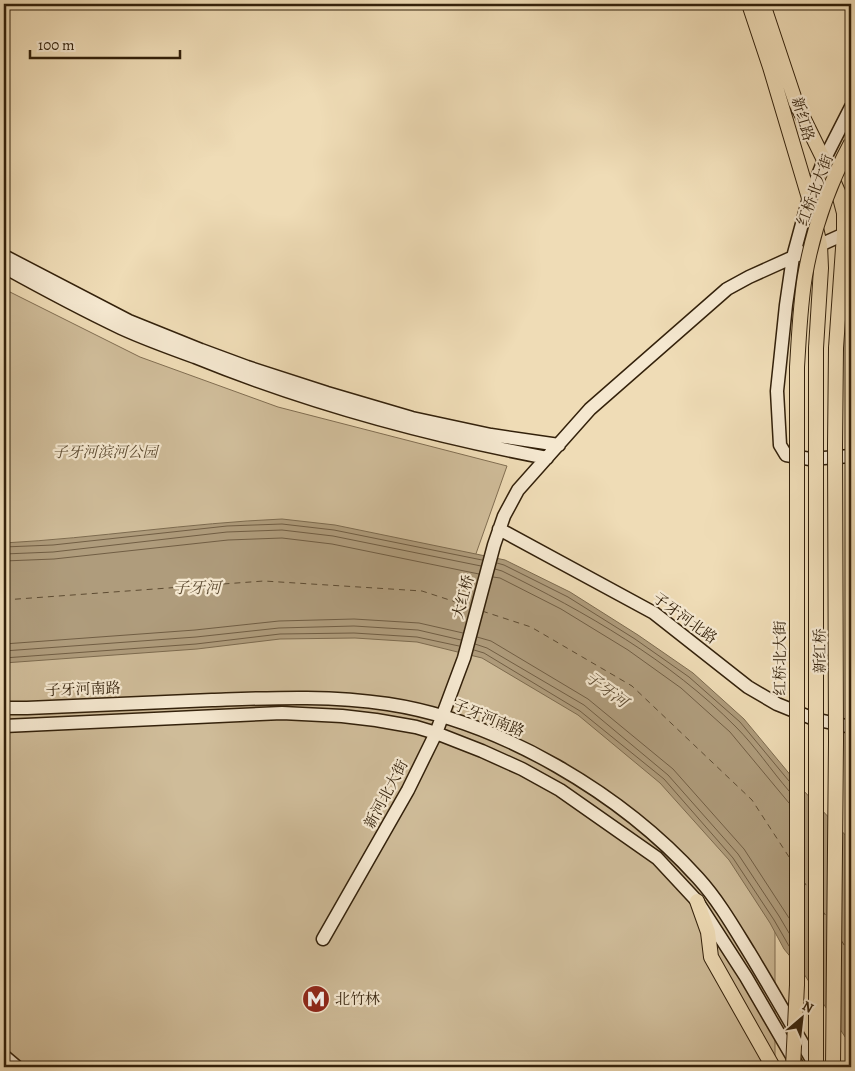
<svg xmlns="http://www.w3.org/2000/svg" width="855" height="1071" viewBox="0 0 855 1071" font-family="Alegreya,'Noto Serif SC',serif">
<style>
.green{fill:#cfbc99;stroke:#816e52}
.water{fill:#af9c7c;stroke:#7d6b4f}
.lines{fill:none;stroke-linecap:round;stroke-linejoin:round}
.shore{stroke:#715e44;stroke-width:1}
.ferry{stroke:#5e4c33;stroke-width:1;stroke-dasharray:6 5;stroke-linecap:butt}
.secondary-casing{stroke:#33210b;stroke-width:15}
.primary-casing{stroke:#33210b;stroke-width:16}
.secondary{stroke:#f5e8d0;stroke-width:12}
.primary{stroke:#efdcb6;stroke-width:14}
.primary-bridge-casing{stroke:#33210b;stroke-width:16;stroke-linecap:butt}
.primary-bridge{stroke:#efdcb6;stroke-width:14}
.labels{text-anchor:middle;stroke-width:4.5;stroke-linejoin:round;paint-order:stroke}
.street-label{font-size:15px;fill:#33210b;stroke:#f5e8d0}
.park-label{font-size:15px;font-style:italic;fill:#5a482e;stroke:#f5e8d0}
.poi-label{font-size:15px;fill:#33210b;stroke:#f5e8d0;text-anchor:start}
.water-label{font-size:16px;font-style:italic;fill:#5e4c33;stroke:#f5e8d0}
</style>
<rect width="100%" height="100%" fill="#efdcb6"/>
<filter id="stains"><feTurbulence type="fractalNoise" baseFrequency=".004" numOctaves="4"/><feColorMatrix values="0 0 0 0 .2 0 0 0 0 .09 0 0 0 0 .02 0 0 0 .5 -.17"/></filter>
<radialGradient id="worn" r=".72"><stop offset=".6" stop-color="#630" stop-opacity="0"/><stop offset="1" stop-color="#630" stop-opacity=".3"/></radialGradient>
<path class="green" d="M4 289 140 357 278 407 507 466 472 565 4 560Z
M338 624 491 654 604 721 703 809 775 914V1067H4V641Z"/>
<path class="water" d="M282 519 335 525 505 560 570 592 638 635 693 673 744 719 802 789 851 841V1046L802 971 784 949 770 923 729 860 660 783 578 715 482 658 417 642 355 638 280 639 197 649 4 663V543C97 538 189 523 282 519Z"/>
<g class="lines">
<path class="shore" d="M4 547 53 545 227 526 282 524 334 530 482 560
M4 554 53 552 227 532 282 530 333 536 481 566
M4 561 54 559 228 540 282 538 332 544 479 574
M497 563 504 565 568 597 635 639 689 677 740 722 789 781
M495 569 502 571C585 612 670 660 736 727 755 746 771 770 789 791
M493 577 500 578 561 609 628 650 681 688 730 732 789 803
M477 637 491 641 588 699 673 769 744 849 789 918
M4 644 195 630 279 621 354 619 419 623 463 633
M475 644 487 648 584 705 668 775 738 854 779 916 789 933
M474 650 484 653 580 711 664 779 733 858 774 920 789 946
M4 651 196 637 279 628 354 626 418 630 461 640
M4 658 196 644 280 634 354 633 417 637 459 646"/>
<path class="ferry" d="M4 600 264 581 422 591 471 607
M482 611 531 627 632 686 752 800 791 860
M803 880 809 890
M822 910 828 919
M841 940 851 956"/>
<g class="secondary-casing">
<path id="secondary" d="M851 107 824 160 809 198 793 257 786 305 777 391 780 445 786 455 810 459 851 456
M4 256 129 321 201 350 247 367 327 393 412 418 491 435 559 445
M4 267C42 288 81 309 121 328 145 339 170 348 195 357 308 403 426 435 547 458
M499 529 654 613 748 687 777 704 814 719 851 727
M4 708H27C88 705 150 703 212 700 271 698 329 695 388 704 500 721 622 794 698 878 718 900 733 926 749 952 772 990 794 1029 816 1067
M4 726 282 713 342 716 376 720 416 727 436 733 482 751 522 769 560 790 657 858 697 901 746 977 796 1063
M323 939 408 790 436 733 464 658 494 545 504 516 518 490 590 409 727 289 749 277 851 231
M4 1056 17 1067"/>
</g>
<g class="primary-casing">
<path id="primary" d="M749 4 770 67 809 198 820 245 821 268 816 348
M763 4 796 103 824 160 839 194 844 213V234L836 348
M697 901 708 932 711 957 773 1067"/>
</g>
<use href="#secondary" class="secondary"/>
<use href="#primary" class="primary"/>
<g class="primary-bridge-casing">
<path id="primary-bridge" d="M816 348V1067
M793 1067 797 985V367C799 337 800 306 805 276 813 230 829 184 851 143
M833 1067 836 741 835 445 836 348"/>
</g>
<use href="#primary-bridge" class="primary-bridge"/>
</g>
<defs>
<g id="metro-disc" transform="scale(1.4375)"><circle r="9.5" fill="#8f2418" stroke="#f5e8d0"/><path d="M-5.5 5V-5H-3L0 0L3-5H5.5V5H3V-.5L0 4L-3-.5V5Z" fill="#fff"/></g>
</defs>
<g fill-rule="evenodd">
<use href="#metro-disc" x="316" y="999"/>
</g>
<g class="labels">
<g class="street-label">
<text transform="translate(803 119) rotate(74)" y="5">新红路</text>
<text transform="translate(815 190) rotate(-69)" y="5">红桥北大街</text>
<text transform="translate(463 597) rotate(-75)" y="5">大红桥</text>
<text transform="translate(685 618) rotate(36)" y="5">子牙河北路</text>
<text transform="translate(820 651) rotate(-90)" y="5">新红桥</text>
<text transform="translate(780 658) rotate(-90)" y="5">红桥北大街</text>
<text transform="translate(83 689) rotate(-2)" y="5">子牙河南路</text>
<text transform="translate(489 718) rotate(22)" y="5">子牙河南路</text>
<text transform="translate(386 794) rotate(-62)" y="5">新河北大街</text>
</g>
<g class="park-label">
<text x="105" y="457">子牙河滨河公园</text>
</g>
<g class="poi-label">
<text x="335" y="1004">北竹林</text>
</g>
<g class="water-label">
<text x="197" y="593">子牙河</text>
<text transform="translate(607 689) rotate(37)" y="6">子牙河</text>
</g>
</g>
<rect width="855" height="1071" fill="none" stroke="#efdcb6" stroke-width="20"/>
<rect x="5" y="5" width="845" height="1061" fill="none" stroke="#33210b" stroke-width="2.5"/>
<rect x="10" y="10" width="835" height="1051" fill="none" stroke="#33210b"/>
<g transform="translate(802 1018) rotate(28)" stroke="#f5e8d0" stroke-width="4" paint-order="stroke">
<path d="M0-4L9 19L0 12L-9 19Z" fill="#33210b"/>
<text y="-8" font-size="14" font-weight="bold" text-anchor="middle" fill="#33210b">N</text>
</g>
<path d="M30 50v8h150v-8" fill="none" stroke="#33210b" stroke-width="2.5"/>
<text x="38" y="50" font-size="15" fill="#33210b" stroke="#f5e8d0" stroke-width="4" paint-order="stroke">100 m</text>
<rect width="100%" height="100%" filter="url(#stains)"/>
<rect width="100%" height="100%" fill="url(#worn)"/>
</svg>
